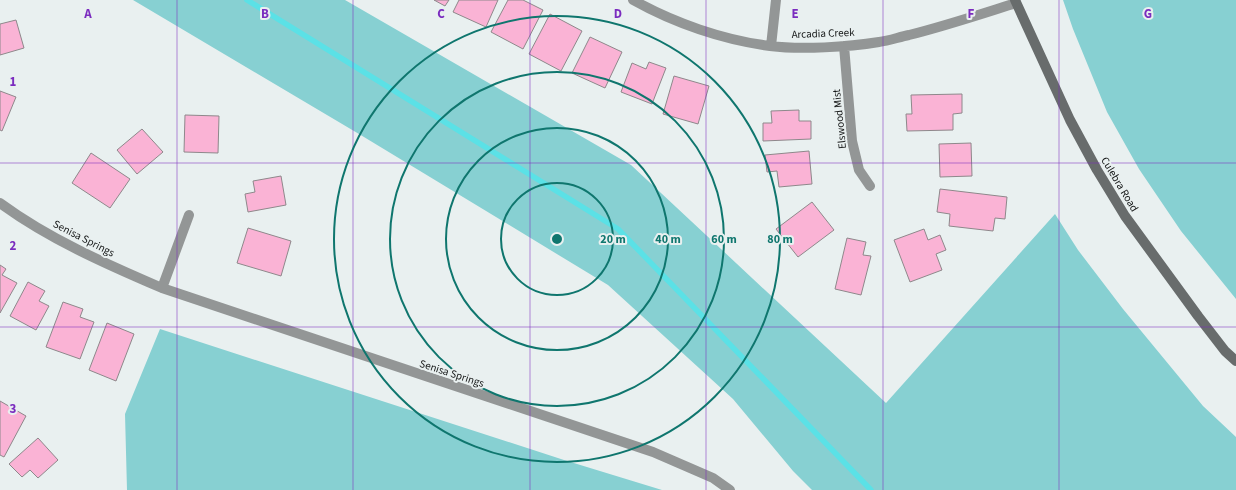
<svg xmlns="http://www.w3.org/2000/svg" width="1236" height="490" viewBox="0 0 1236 490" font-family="'Source Sans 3',sans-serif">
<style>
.green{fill:#87d0d2}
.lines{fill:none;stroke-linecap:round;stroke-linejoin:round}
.stream{stroke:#5be1e6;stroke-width:5.5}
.building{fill:#fab3d5;stroke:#8e888b}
.street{stroke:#939696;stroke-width:10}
.secondary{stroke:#686c6c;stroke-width:10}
.grid{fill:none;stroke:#7b2cbf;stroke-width:1;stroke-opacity:0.55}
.ring{fill:none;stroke:#0f766e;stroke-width:2}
.labels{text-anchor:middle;stroke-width:4;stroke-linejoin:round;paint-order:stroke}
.street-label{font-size:11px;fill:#131515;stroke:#e9f0f0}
.grid-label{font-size:13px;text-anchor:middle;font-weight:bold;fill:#7b2cbf;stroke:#e9f0f0;stroke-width:4;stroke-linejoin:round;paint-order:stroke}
.centre{fill:#0f766e;stroke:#e9f0f0;stroke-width:2}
.ring-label{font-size:12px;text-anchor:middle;font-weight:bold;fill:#0f766e;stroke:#e9f0f0;stroke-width:4;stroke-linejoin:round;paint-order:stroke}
</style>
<rect width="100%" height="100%" fill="#e9f0f0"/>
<path class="green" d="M133 0H345L631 165 886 403 1055 214 1078 250 1123 309 1203 406 1236 437V490H812L793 471 733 399 608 285 359 134Z
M1063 0H1236V299L1181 231 1139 169 1107 112 1073 29Z
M160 329 564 460 662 490H127L125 414Z"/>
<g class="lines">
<path class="stream" d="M247 0 618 229 871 490"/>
</g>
<path class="building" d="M434 0H449L445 6Z
M459 0H498L486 27 453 12Z
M508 0H523L543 10 523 49 491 32Z
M550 14 582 31 561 71 529 54Z
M16 20 24 48 0 55V24Z
M590 37 622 52 605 88 572 73Z
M649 62 666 68 652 104 621 92 632 63 646 69Z
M674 76 709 86 698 124 663 114Z
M0 91 16 97 2 131 0 130Z
M962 94V113L953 114V130L907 131 906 114H912L911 95Z
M799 110V121H811V139L763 141V123H772L771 111Z
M185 115 219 116 218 153 184 152Z
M142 129 163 152 137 174 117 150Z
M971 143 972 176 940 177 939 144Z
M809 151 812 184 779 187 777 171 767 172 765 155Z
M91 153 130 179 110 208 72 183Z
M281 176 286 205 248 212 245 194 255 192 253 181Z
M940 189 1007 197 1005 219 995 218 993 231 949 226 950 214 937 212Z
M812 202 834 230 798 257 776 229Z
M248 228 291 241 281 276 237 263Z
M924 229 928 240 940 235 946 250 936 254 942 270 910 282 894 240Z
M847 238 866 242 863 255 871 256 861 295 835 289Z
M0 265 6 269 2 275 17 283 0 313Z
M28 282 45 291 39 301 49 306 36 330 10 316Z
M63 302 83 309 80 317 94 322 80 359 46 347Z
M107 323 134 334 116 381 89 370Z
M0 401 26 416 4 457 0 455Z
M38 438 58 460 38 478 30 470 22 477 9 464Z"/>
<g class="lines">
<path class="street" d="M633 0C674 23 723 40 770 46 801 50 848 47 879 42 889 41 899 37 909 35 945 26 981 14 1016 3
M771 46 776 0
M844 46 852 141 859 170 870 186
M0 203C49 239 106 264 162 288L653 452 713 478 730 490
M162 288 189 215"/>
<path class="secondary" d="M1015 0 1070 120 1097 170 1125 216 1198 316 1225 351 1236 361"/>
</g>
<path class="grid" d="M177 0V490M353 0V490M530 0V490M706 0V490M883 0V490M1059 0V490M0 163H1236M0 327H1236"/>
<g class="ring">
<circle cx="557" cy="239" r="56"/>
<circle cx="557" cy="239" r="111"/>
<circle cx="557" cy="239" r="167"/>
<circle cx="557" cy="239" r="223"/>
</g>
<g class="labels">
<g class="street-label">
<text transform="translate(823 33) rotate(-2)" y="4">Arcadia Creek</text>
<text transform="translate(839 119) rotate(-96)" y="4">Elswood Mist</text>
<text transform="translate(1120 184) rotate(59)" y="4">Culebra Road</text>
<text transform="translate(84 238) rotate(27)" y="4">Senisa Springs</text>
<text transform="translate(452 373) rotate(18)" y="4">Senisa Springs</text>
</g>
</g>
<g class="grid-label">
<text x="88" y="18">A</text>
<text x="265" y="18">B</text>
<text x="441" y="18">C</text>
<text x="618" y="18">D</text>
<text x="795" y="18">E</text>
<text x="971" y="18">F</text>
<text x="1148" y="18">G</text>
<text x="13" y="86">1</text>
<text x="13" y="250">2</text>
<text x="13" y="413">3</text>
</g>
<circle cx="557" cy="239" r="6" class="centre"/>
<g class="ring-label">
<text x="613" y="243">20 m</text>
<text x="668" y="243">40 m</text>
<text x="724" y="243">60 m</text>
<text x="780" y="243">80 m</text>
</g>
</svg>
